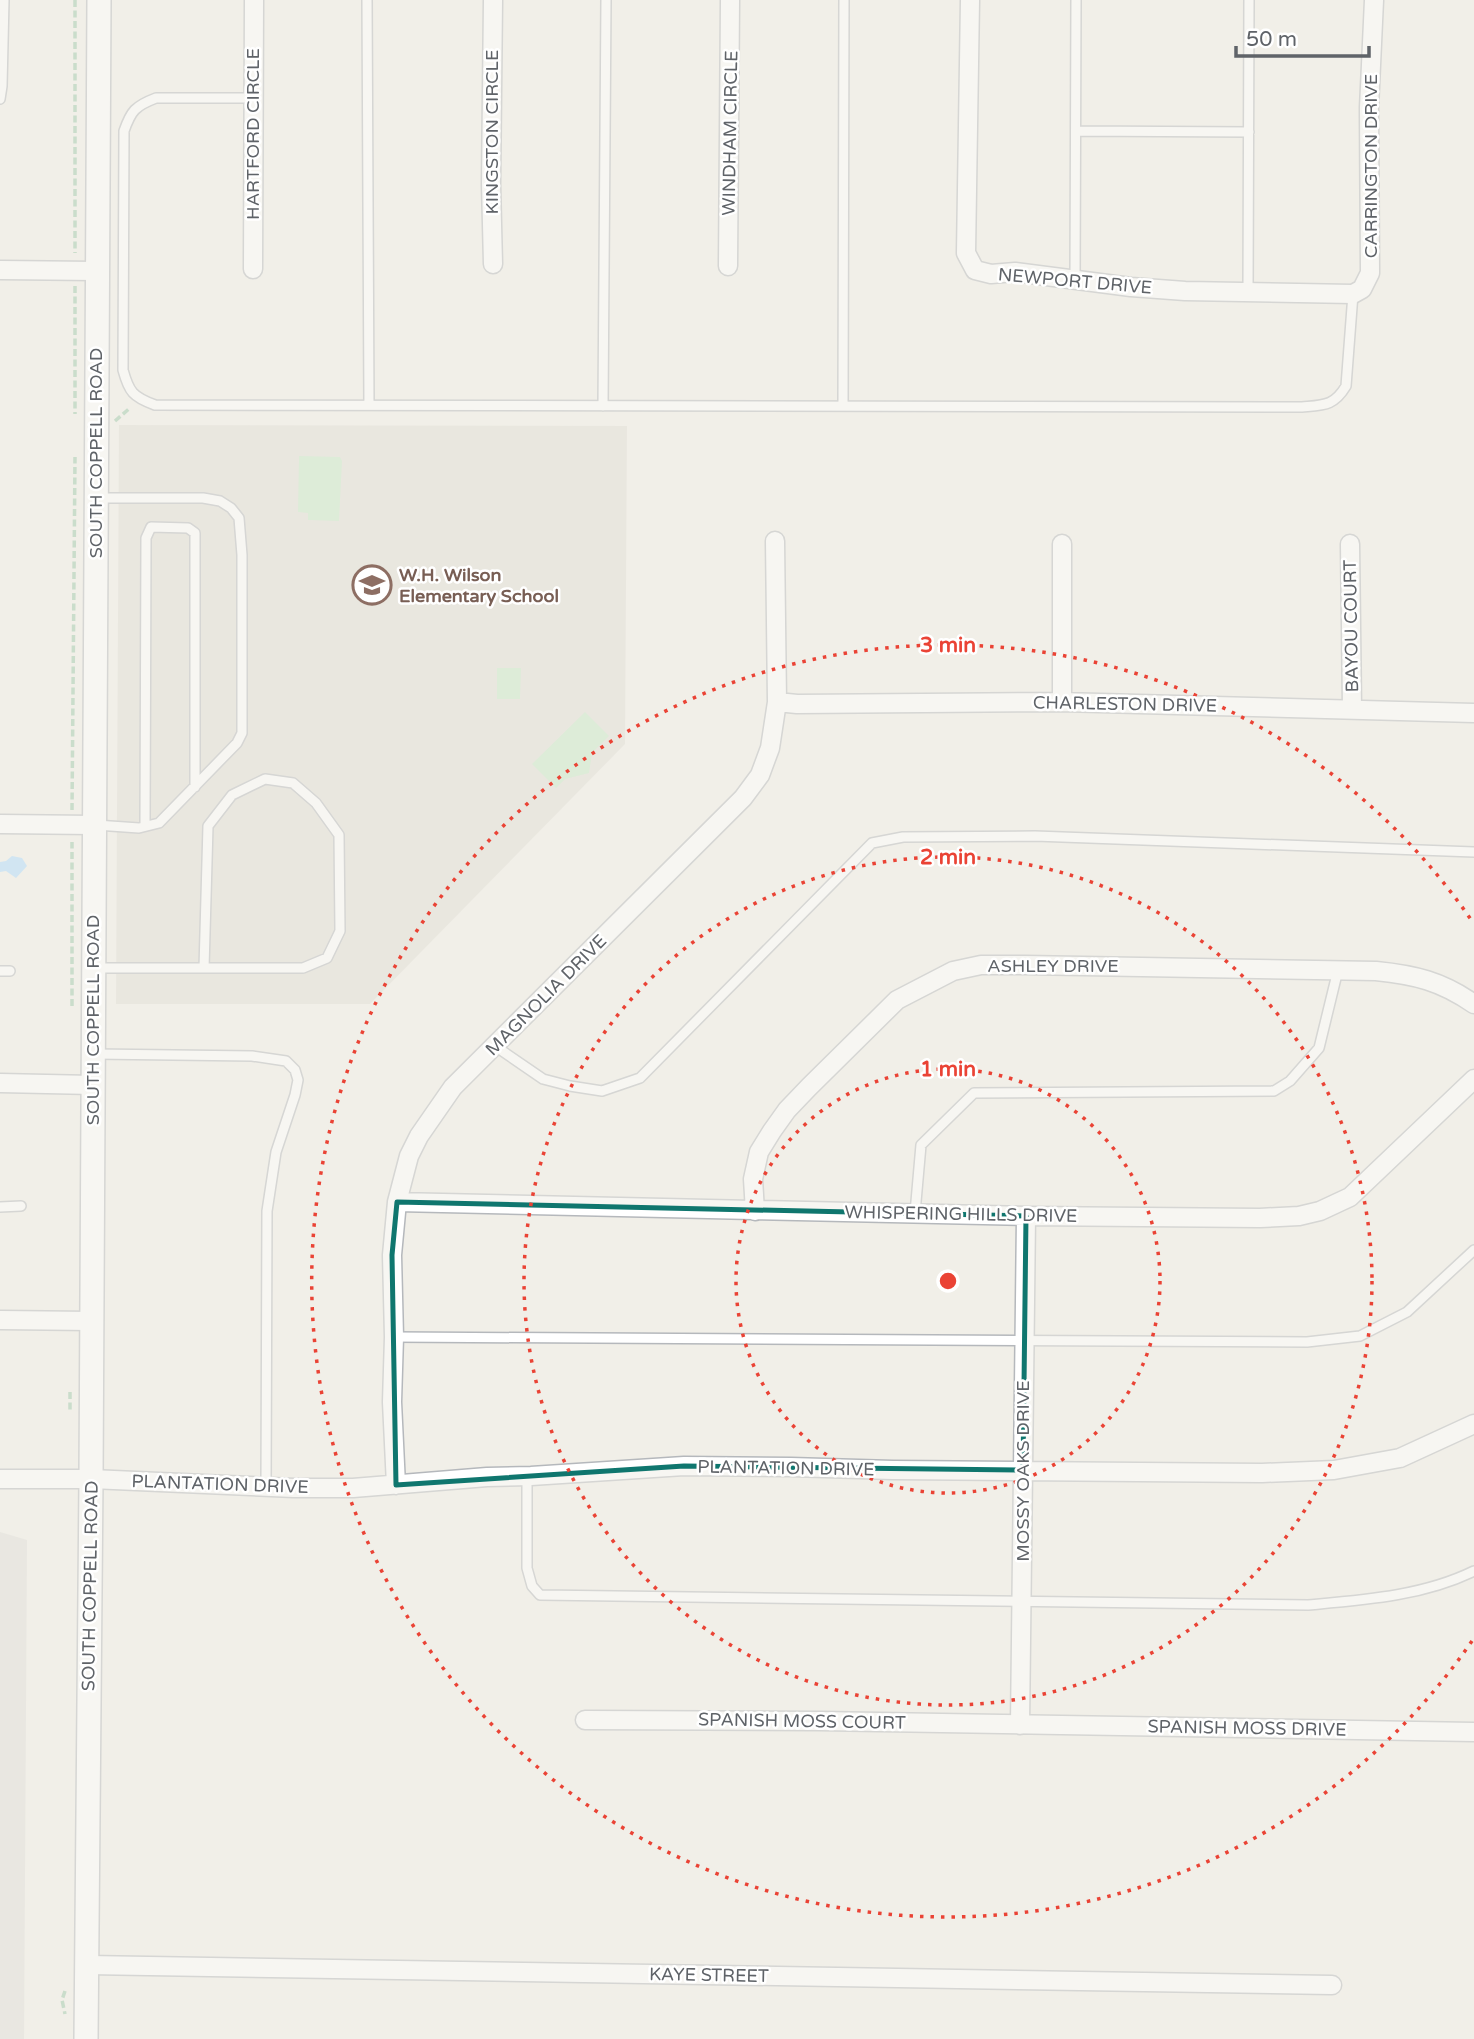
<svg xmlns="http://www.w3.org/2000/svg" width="1474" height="2039" viewBox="0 0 1474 2039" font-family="'Varela Round',sans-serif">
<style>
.industrial{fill:#e0deda}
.education{fill:#e1ded6}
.green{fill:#c5e8c5}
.water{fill:#aadaff}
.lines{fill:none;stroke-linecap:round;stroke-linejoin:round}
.service-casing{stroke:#b5b8bc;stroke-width:12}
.minor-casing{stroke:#b5b8bc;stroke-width:21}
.tertiary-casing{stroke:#b5b8bc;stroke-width:26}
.path{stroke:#9cc7a9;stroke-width:3.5;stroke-dasharray:7 3.5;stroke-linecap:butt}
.service{stroke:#fff;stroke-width:9}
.minor{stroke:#fff;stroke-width:18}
.tertiary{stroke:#fff;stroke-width:23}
.marked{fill:none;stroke:#0f766e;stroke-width:5;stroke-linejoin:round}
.ring{fill:none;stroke:#ea4335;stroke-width:3.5;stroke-dasharray:3.5 7}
.labels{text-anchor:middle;stroke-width:5;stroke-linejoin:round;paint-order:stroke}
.street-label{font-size:18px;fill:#5f6368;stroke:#fff}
.education-label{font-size:18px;font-weight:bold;fill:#785e54;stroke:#fff;text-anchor:start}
.centre{fill:#ea4335;stroke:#fff;stroke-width:3.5}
.ring-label{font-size:21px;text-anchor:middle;font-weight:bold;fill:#ea4335;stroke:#fff;stroke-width:5;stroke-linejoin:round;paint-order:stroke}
</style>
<rect width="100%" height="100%" fill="#f1efe8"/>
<path class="industrial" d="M0 1532 27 1540 24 2039H0Z"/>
<path class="education" d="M119 425 627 426 625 744 370 1004H116Z"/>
<path class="green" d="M299 456 340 457 342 461 339 521 308 520V513L298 512Z
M497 668H521L520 699H497Z
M585 712 609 736 592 753 589 773 565 779 556 788 532 764Z"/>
<path class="water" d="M12 856 22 858 27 866 16 878 6 871 0 872V862L6 861Z"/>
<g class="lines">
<g class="service-casing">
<path id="service" d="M367 0 369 405
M254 98H156C135 106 131 111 124 131L123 370C129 392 133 397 155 405L1302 407C1324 405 1334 406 1346 386L1353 294
M0 99 2 86 4 0
M1076 131 1249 132
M1075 280 1076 0
M1248 292 1249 0
M603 406 606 0
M843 406 844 0
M96 825 139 828 159 823 237 743 242 733V555L239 518 231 508 220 501 203 498H99
M145 826 146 538 151 527 188 528 195 533V787
M95 968H303L327 958 340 931 339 835 316 803 293 783 265 779 232 795 208 826 204 968
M0 971H10
M495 1046 543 1079 570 1086 602 1091 640 1078 872 843 903 837 1035 836 1474 852
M95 1054 252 1056 286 1061 295 1070 298 1080 295 1095 276 1152 267 1211 266 1486
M0 1207 21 1206
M915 1213 921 1145 974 1093 1274 1091 1290 1081 1319 1048 1338 970
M394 1337 1307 1342 1360 1336 1407 1312 1474 1250
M527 1476V1568L532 1586 540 1595 1308 1605C1364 1600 1423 1596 1474 1571"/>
</g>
<g class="minor-casing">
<path id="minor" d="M970 0 966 253 975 270 991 274 1015 272 1131 287 1185 291 1353 294 1362 289 1370 273 1369 108 1374 0
M493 264 491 184 493 0
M728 266 730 0
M253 269 254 0
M0 270 96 271
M1062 544V702
M1350 544 1352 709
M777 702 797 704 1062 702 1474 713
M0 824 94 825
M0 1083 93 1085
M397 1202 1026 1216 1260 1218 1299 1216 1320 1211 1350 1197 1474 1079
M755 1211 753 1179 759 1152 772 1131 787 1110 809 1087 897 1000 953 971 981 965H1025L1376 971C1415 975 1441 981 1474 1004
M0 1320 92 1321
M0 1479H91L294 1488H353L487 1477 531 1476 684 1466 791 1467 893 1470 1262 1473 1334 1470 1400 1458 1474 1424
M396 1485 392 1402 394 1337 392 1255 397 1202 409 1156 419 1136 453 1087 743 798 760 775 770 748 777 702 775 541
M585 1720 819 1721 1474 1732
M1020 1725C1023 1556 1023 1386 1026 1216
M87 1965 1332 1985"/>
</g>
<g class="tertiary-casing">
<path id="tertiary" d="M86 2039 91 1479 99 0"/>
</g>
<path class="path" d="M75 0V253
M75 286V414
M115 421 130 408
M72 810 75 457
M72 1006V842
M70 1392V1412
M65 1991 62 2000 65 2014"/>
<use href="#service" class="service"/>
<use href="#minor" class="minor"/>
<use href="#tertiary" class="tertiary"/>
</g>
<path d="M0 0H1474V2039H0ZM397 1202 1026 1216 1023 1470 684 1466 396 1485 392 1255Z" fill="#f1efe8" fill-opacity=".55" fill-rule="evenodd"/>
<path class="marked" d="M397 1202 1026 1216 1023 1470 684 1466 396 1485 392 1255Z"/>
<g class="ring">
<circle cx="948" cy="1281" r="212"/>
<circle cx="948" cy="1281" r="424"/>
<path d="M1472 1641A636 636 0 1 1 1472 921"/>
</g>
<defs>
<g id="school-ring" transform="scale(2.0125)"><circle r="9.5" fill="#fff" stroke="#8d6e63" stroke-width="1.5"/><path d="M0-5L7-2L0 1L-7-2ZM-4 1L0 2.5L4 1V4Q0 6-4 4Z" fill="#8d6e63"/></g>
</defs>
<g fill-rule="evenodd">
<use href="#school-ring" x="372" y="585"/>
</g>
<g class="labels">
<g class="street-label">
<text transform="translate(492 132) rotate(-90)" y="6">KINGSTON CIRCLE</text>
<text transform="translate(730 133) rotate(-89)" y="6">WINDHAM CIRCLE</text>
<text transform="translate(253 134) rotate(-90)" y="6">HARTFORD CIRCLE</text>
<text transform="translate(1371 166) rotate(-90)" y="6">CARRINGTON DRIVE</text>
<text transform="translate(1075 281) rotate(5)" y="6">NEWPORT DRIVE</text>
<text transform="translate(96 453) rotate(-90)" y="6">SOUTH COPPELL ROAD</text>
<text transform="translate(1351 626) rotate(-91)" y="6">BAYOU COURT</text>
<text transform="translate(1125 704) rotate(1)" y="6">CHARLESTON DRIVE</text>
<text x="1053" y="972">ASHLEY DRIVE</text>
<text transform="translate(546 995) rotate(-45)" y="6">MAGNOLIA DRIVE</text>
<text transform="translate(93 1020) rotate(-90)" y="6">SOUTH COPPELL ROAD</text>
<text transform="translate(961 1214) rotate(1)" y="6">WHISPERING HILLS DRIVE</text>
<text transform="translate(786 1468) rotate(1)" y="6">PLANTATION DRIVE</text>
<text transform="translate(1023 1471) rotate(-90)" y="6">MOSSY OAKS DRIVE</text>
<text transform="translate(220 1484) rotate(2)" y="6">PLANTATION DRIVE</text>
<text transform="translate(90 1586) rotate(-89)" y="6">SOUTH COPPELL ROAD</text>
<text transform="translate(802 1721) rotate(1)" y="6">SPANISH MOSS COURT</text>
<text transform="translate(1247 1728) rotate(1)" y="6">SPANISH MOSS DRIVE</text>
<text transform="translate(709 1975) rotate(1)" y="6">KAYE STREET</text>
</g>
<g class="education-label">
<text x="399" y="581">W.H. Wilson<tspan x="399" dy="21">Elementary School</tspan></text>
</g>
</g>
<circle cx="948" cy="1281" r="10" class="centre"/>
<g class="ring-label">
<text x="948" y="652">3 min</text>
<text x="948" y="864">2 min</text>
<text x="948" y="1076">1 min</text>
</g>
<path d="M1236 46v10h133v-10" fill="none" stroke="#5f6368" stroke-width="3.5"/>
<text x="1246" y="46" font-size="21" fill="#5f6368" stroke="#ffffff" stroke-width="5" paint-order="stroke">50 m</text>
</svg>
